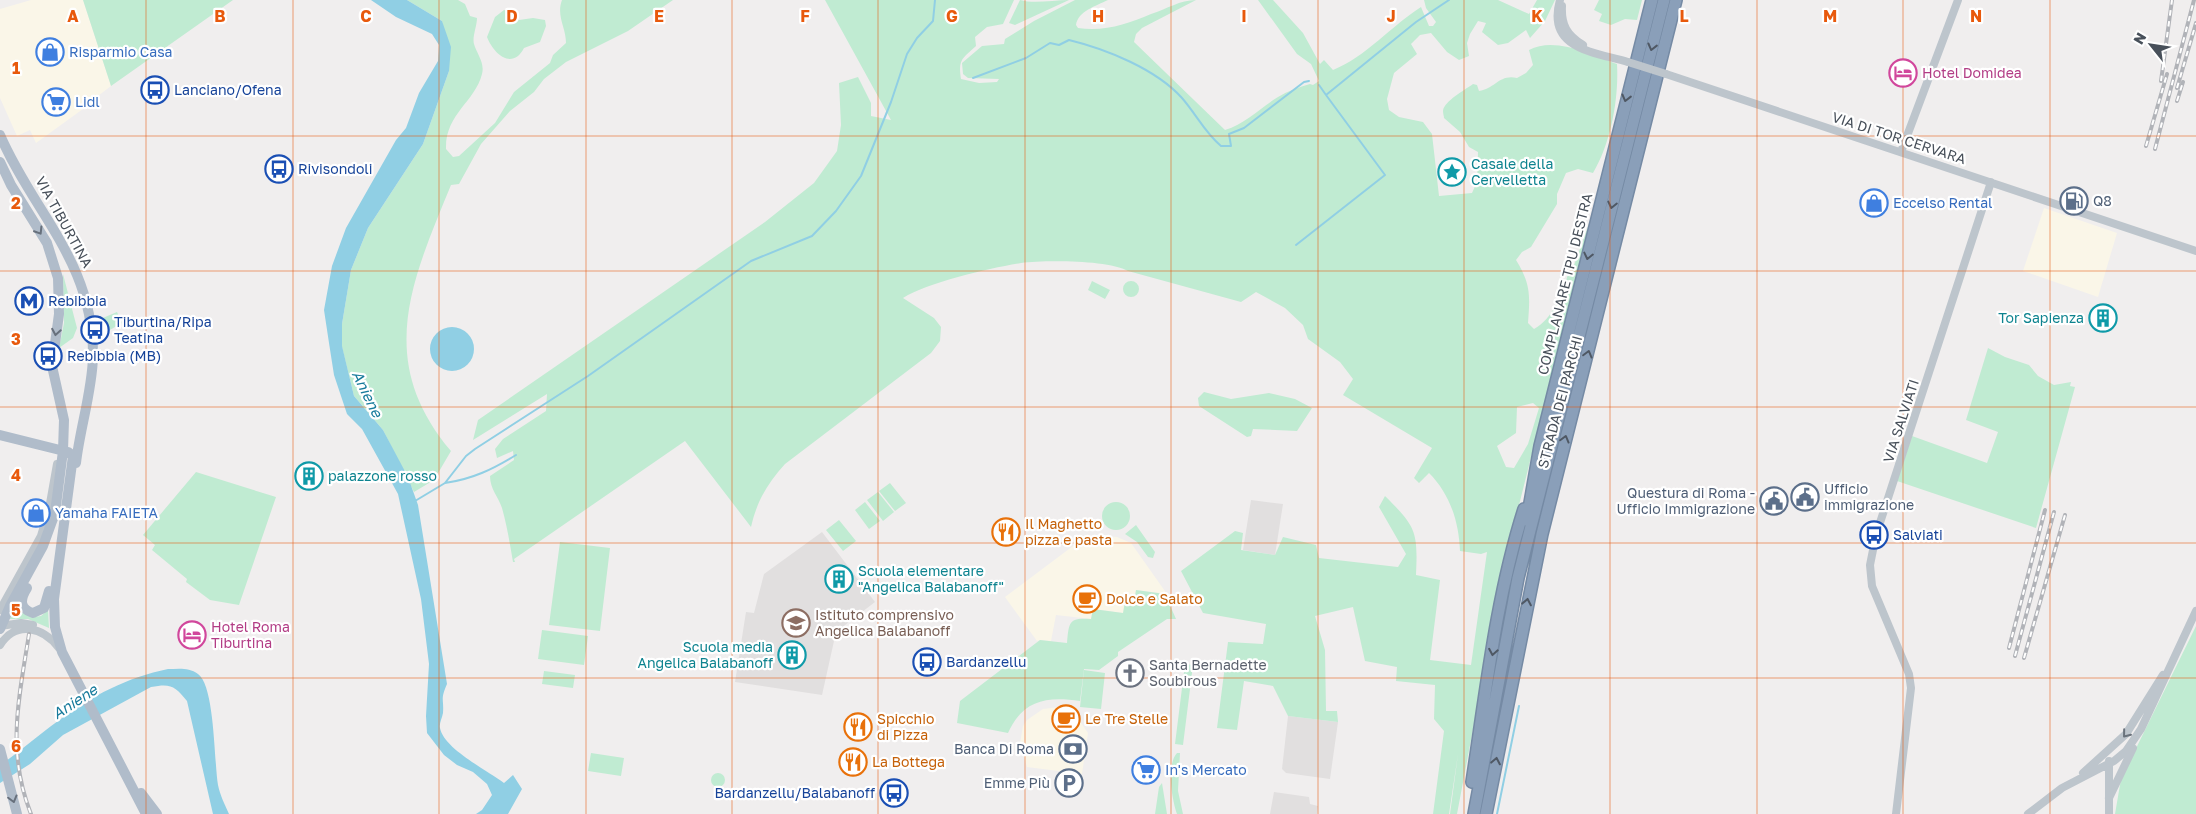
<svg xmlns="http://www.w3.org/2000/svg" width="2196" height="814" viewBox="0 0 2196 814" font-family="'Golos Text',sans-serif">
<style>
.commercial{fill:#faf6e8}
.education{fill:#e1dfdf}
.green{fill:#c0ebd2;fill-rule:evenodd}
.water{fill:#90cfe4}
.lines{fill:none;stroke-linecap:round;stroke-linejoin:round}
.stream{stroke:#90cfe4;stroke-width:2}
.motorway-casing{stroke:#758aa4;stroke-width:14}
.tertiary{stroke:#bdc5cc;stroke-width:8}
.primary{stroke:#b0bcca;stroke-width:10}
.motorway{stroke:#8a9fb9;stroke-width:11}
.rail-casing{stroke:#b1b3b8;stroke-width:4}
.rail{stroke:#fff;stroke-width:2;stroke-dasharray:5.5;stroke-linecap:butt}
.tertiary-bridge{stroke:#bdc5cc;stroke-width:8}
.oneway{stroke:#4f5864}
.oneway2{stroke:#67707c}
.oneway3{stroke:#6b737c}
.grid{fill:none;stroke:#e8590c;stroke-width:1;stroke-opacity:0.55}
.labels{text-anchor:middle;stroke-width:4.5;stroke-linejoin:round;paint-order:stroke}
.shop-label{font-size:14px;fill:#366cbe;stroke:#fff;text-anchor:start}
.hotel-label{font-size:14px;fill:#b23c85;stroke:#fff;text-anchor:start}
.transit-label{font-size:14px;fill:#164399;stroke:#fff;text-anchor:start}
.street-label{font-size:14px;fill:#48505a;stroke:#fff}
.culture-label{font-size:14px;fill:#0d838f;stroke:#fff;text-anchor:start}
.service-label{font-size:14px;fill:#4e5e75;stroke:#fff;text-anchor:end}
.food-label{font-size:14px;fill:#c56008;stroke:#fff;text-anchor:start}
.education-label{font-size:14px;fill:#785e54;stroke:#fff;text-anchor:start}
.worship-label{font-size:14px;fill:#5b616d;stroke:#fff;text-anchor:start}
.water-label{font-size:15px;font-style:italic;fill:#187b9c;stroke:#fff}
.grid-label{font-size:16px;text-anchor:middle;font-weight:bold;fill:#e8590c;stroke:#fff;stroke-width:4.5;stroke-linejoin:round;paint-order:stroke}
</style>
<rect width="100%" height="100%" fill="#f0eeee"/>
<path class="commercial" d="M31 0H83L111 86 94 99V101L36 143 30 130 17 136 0 98V9Z
M2044 208 2117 233 2098 297 2023 271Z
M1098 536 1117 537 1131 543 1167 594 1136 590 1134 602 1123 613 1093 609 1091 619 1056 615 1051 641 1040 640 1037 641 1005 597 1073 546Z
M1059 707 1071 712 1077 717 1088 733 1082 774 1027 767 1020 743 1023 726 1027 720 1043 709Z"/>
<path class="education" d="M1251 500 1283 504 1275 555 1243 550Z
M822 532 875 602 836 632 822 695 735 682 746 612 754 613 764 574Z
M1288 716 1338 722 1330 779 1286 773 1282 769Z
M1274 792 1309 797 1310 804 1318 806 1317 814H1270Z"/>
<path class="green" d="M83 0H233L111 86Z
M407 0H458L465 4 470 16 477 18C477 26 472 37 474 44 477 54 485 63 482 74 475 102 445 114 446 149L453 157 459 156 495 123 514 92 550 63 553 55 566 43C566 27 556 16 562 0H673L628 31 566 62 544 79 534 92 510 111 481 144 459 184 451 185C411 282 375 361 451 451L434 480 414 492 383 430 354 396 342 347V324L351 270 368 228 423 144 449 71 442 21Z
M825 0H1014L1003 24 987 27 975 37 976 46C962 59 958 59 961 79L979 83 997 82 999 79 968 78 963 74 962 63 982 46 1004 44 1005 39 1034 21 1075 0H1108C1096 6 1078 11 1076 25L1078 28C1104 32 1128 24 1151 14 1167 9 1180 0 1196 0L1142 28 1136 34 1134 42 1225 130C1245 124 1260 108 1278 97 1288 91 1299 87 1310 84L1313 85 1319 81 1311 64 1297 54 1258 0H1273L1303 33 1320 64 1324 60 1333 70C1366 57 1391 26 1421 7L1429 26H1433L1436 22 1426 8 1424 0H1498L1529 14 1537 0H1555L1545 21 1530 38 1526 30 1508 43 1498 45 1482 32 1486 23 1478 21 1470 34 1467 43 1469 56 1459 60 1447 52 1431 33 1420 35 1411 44 1417 54 1394 73 1387 99 1389 110 1399 117 1423 122 1432 134 1439 196 1472 193 1477 182 1478 152 1469 147 1460 132 1444 118C1444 116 1443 114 1443 111 1444 101 1465 90 1473 84L1477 85 1479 91C1495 89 1499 74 1517 78L1526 73 1533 65 1529 50C1555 36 1592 55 1617 64 1619 98 1611 143 1593 173L1578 169 1566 173 1557 194V204L1531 247 1522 252 1516 260C1531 284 1530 296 1528 323L1534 329C1552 320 1563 292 1568 274L1572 271 1591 218 1504 565 1457 814H1450L1458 754 1449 814H1433L1444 731 1434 719 1435 685 1396 681 1397 667 1365 661 1353 607 1315 616 1325 650 1326 711H1337L1338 722 1288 716 1273 686 1244 681 1237 730 1217 728 1228 642 1263 644 1266 624 1203 613 1181 571 1235 531 1243 533 1241 550 1275 555 1283 537 1316 545 1319 558 1398 567 1406 554 1379 507 1385 496C1416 527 1418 531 1416 575L1440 580 1430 660 1471 665 1487 552 1481 554 1460 551C1459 522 1450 494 1429 473L1419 483 1414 478 1432 448 1343 395 1353 379 1340 362 1308 339 1303 325 1285 308 1256 292 1241 302 1128 271C1109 260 1045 260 1021 263 990 268 929 282 903 298L934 318 941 327 940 341 931 353 785 464C767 484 757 501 751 527L685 441 514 559 515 562H513C510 544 507 526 502 508 498 496 490 489 490 476L514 460 513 451 497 458 495 449 503 439 546 411 547 394 473 440 478 420 765 222 814 183 837 151 841 125 839 83 858 77 871 103V116L891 120ZM1533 403 1539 408 1528 444 1514 468 1506 467 1497 446 1516 433 1517 407Z
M1020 0C1034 4 1053 0 1069 0L1015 25 1009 23Z
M1599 0H1642L1637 20 1625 19 1611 25 1599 21 1602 14 1594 10Z
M504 10 511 11 519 20 533 18 545 20 546 26 540 42 524 48C512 71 493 53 487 37L495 17Z
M63 274 77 328 73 338 59 348 64 323Z
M1092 281 1110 290 1105 299 1088 290Z
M1123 289a8 8 0 1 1 16 0a8 8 0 1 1-16 0Z
M117 312 122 323 101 335 98 320Z
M1988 348 2005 357 2029 365 2038 376 2054 385 2071 382 2070 386 2075 387 2036 528 1897 481 1912 436 1987 463 1998 432 1966 420Z
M1204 392 1231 399 1269 393 1295 399 1312 408 1297 431 1253 429 1251 436 1247 437 1199 406 1198 398Z
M196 472 276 497 239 605 210 600 186 582 187 579 152 550 155 545 143 535Z
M890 483 906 503 895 511 879 491Z
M878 492 894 512 883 521 867 500Z
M865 502 880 521 869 529 855 510Z
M1102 516a14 14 0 1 1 28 0a14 14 0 1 1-28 0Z
M839 520 856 541 843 551 826 530Z
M1136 525 1155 552 1153 558 1148 557 1137 542 1125 534Z
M560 542 610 548 600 631 549 625Z
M1136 590 1165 594 1176 619H1167L1118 652V656L1099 670 1084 669 1080 701C1046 696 1023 700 1008 733L957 723 960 701 1040 640 1067 643C1069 623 1068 617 1091 619L1093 609 1123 613 1125 601 1134 602Z
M17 603 34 617 41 616 48 610 49 628 28 619H9Z
M2196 626V814H2115L2121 779Z
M542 630 588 636 584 665 538 659Z
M1185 664 1193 665 1183 745 1175 744Z
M1084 670 1105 673 1101 709 1080 707Z
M544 671 575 675 573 688 542 684Z
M591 753 624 758 621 776 588 771Z
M1177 753H1180L1178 791 1183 814H1177C1172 800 1166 765 1177 753Z
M711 780a7 7 0 1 1 14 0a7 7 0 1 1-14 0Z
M1162 783 1167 814H1155L1159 787Z"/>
<path class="water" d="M371 0H407L442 21 451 47 449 71 423 144 368 228 351 270 342 324V346L354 396 383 430 408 477 418 505 447 684C440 700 444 698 443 713 442 719 439 723 440 728 444 749 487 770 504 783L513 775 522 789 508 814H476L482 810 492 795 487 784 473 772 457 765 444 755 427 733 426 716 429 664 421 599 398 494 362 429 347 414 334 375 329 343 324 310 332 266 346 228 396 140 406 128 419 93 438 61 439 45 432 34 396 17Z
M430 349a22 22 0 1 1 44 0a22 22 0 1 1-44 0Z
M168 669C178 669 189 667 198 674 215 686 214 762 218 785 220 795 225 805 229 814H213L187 701C175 686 171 683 151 687L63 735 30 764 0 783V765C20 752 38 735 58 721 91 696 128 677 168 669Z"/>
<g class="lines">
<path class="stream" d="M973 78 1026 58 1050 43 1059 45 1069 40C1106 49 1156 69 1182 98 1196 114 1205 133 1221 146H1231L1229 134 1244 128 1304 82 1309 81
M1319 85 1326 95 1416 22 1449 0
M1296 245 1385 175 1326 95
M445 483C473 479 493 469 516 455
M415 501 445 483 466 456 475 449 588 376 751 261 812 236 836 211 861 176 891 102 907 54 917 38 933 21 935 0
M1497 814 1519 706"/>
<g class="motorway-casing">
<path id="motorway" d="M1527 520 1540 446 1652 0
M1472 782C1486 691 1496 597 1524 509
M1474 814 1518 578 1664 0
M1486 814 1542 534 1676 0"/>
</g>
<path class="tertiary" d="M1560 0C1546 49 1594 52 1628 62
M1562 6C1561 25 1567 35 1583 45
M1666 74 2196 251
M1901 152 1958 0
M0 610 41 536 49 509 57 464
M0 626 21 623 33 625
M0 645C16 620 43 627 59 648
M2083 773 2126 734 2163 675
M2109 798 2133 748
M1896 814 1911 688 1909 674 1872 586 1870 565 1876 535 1991 182
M2028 814 2062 788 2114 761 2126 751 2141 729 2196 611
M2109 814V761"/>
<path class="primary" d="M0 135C34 214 94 262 93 357 92 392 80 428 76 463
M0 162 11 185 47 243 58 278 59 314 52 366 64 420 63 451 55 513 43 546 10 606 0 629
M0 435 68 452 73 456 54 599 55 627 62 652 146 814
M27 588C20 599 19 609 33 613L44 608 49 591
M0 749 17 814
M141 793 157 814"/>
<use href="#motorway" class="motorway"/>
<g class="rail-casing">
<path id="rail" d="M2161 81 2172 0
M2177 88 2196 23
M2177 101 2183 82
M2146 146 2167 74
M2155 149 2194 0
M29 634C19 698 6 751 31 814
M2009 648 2045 510
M2015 656 2054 512
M2024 658 2065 515"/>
</g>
<use href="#rail" class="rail"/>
<path class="tertiary-bridge" d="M1628 62 1666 74"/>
</g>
<defs><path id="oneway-chevron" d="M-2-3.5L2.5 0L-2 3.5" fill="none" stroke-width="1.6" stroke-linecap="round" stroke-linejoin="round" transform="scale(1.25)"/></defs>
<g class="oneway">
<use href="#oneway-chevron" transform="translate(1652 47) rotate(104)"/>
<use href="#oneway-chevron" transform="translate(1626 98) rotate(104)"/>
<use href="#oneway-chevron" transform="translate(1612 205) rotate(103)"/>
<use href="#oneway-chevron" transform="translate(1588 256) rotate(103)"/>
<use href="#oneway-chevron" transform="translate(1588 354) rotate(-75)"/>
<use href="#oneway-chevron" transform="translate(1565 439) rotate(-75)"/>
<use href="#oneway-chevron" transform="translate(1527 602) rotate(-79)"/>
<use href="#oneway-chevron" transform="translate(1493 652) rotate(100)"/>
<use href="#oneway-chevron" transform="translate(1496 761) rotate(-79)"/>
</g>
<g class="oneway2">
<use href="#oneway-chevron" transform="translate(39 231) rotate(58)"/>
<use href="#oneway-chevron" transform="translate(56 332) rotate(100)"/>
<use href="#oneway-chevron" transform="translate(13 799) rotate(75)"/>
</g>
<use class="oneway3" href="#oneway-chevron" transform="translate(2126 734) rotate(129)"/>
<path class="grid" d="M146 0V814M293 0V814M439 0V814M586 0V814M732 0V814M878 0V814M1025 0V814M1171 0V814M1318 0V814M1464 0V814M1610 0V814M1757 0V814M1903 0V814M2050 0V814M0 136H2196M0 271H2196M0 407H2196M0 543H2196M0 678H2196"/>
<defs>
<g id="shop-ring" transform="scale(1.4375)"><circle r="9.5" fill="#fff" stroke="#3f7fe0" stroke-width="1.5"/><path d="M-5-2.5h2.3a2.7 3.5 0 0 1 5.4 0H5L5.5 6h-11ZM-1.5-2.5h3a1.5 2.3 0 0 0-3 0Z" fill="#3f7fe0"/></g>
<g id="hotel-ring" transform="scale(1.4375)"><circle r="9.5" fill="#fff" stroke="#d1479c" stroke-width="1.5"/><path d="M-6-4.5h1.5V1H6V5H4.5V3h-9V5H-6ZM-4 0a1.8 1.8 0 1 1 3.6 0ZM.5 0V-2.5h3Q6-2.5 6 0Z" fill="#d1479c"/></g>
<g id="bus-ring" transform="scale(1.4375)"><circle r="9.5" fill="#fff" stroke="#1a4fb4" stroke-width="1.5"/><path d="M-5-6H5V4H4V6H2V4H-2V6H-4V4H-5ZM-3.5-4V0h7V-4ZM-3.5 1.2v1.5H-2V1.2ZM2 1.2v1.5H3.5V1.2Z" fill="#1a4fb4"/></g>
<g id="supermarket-ring" transform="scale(1.4375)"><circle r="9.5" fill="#fff" stroke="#3f7fe0" stroke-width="1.5"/><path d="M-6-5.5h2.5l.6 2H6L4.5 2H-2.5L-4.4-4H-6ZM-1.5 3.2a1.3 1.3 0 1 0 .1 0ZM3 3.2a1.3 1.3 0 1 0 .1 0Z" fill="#3f7fe0"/></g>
<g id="sight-ring" transform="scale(1.4375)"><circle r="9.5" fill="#fff" stroke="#0f9aa8" stroke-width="1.5"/><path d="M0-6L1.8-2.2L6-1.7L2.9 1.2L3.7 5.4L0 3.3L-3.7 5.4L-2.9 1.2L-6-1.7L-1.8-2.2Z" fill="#0f9aa8"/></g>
<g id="fuel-ring" transform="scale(1.4375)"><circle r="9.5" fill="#fff" stroke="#5c6f8a" stroke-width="1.5"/><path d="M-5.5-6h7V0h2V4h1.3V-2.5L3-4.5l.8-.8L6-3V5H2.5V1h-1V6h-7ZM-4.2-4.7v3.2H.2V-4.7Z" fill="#5c6f8a"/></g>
<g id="metro-ring" transform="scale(1.4375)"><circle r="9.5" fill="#fff" stroke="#1a4fb4" stroke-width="1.5"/><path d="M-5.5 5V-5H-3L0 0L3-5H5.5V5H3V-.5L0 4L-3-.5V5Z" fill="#1a4fb4"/></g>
<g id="building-ring" transform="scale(1.4375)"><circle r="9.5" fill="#fff" stroke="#0f9aa8" stroke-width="1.5"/><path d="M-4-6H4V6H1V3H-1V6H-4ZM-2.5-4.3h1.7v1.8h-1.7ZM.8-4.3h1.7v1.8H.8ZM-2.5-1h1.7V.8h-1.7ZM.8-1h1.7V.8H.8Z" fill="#0f9aa8"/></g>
<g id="civic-ring" transform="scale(1.4375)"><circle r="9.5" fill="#fff" stroke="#5c6f8a" stroke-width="1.5"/><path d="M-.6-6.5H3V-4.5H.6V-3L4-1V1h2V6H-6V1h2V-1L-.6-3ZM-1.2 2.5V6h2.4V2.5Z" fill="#5c6f8a"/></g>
<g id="restaurant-ring" transform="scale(1.4375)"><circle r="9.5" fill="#fff" stroke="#e8710a" stroke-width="1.5"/><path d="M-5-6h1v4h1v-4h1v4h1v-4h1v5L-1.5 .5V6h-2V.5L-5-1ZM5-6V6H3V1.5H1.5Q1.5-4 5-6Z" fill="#e8710a"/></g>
<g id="cafe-ring" transform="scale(1.4375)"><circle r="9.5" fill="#fff" stroke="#e8710a" stroke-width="1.5"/><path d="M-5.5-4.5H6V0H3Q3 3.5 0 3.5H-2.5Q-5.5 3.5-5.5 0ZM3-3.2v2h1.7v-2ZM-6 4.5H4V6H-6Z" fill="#e8710a"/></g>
<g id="school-ring" transform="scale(1.4375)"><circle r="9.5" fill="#fff" stroke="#8d6e63" stroke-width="1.5"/><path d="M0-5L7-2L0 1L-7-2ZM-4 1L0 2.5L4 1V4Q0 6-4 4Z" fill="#8d6e63"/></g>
<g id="church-ring" transform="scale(1.4375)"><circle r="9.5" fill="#fff" stroke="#6b7280" stroke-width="1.5"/><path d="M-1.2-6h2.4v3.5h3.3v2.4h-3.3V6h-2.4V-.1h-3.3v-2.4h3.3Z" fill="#6b7280"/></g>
<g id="bank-ring" transform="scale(1.4375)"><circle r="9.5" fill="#fff" stroke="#5c6f8a" stroke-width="1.5"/><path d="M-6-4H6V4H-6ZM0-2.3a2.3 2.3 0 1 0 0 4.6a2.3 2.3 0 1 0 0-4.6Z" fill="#5c6f8a"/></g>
<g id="parking-ring" transform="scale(1.4375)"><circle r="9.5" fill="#fff" stroke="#5c6f8a" stroke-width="1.5"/><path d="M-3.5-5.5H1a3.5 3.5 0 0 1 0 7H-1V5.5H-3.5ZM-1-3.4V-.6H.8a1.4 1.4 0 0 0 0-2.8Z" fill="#5c6f8a"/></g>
</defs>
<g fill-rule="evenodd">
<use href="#shop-ring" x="50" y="52"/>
<use href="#hotel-ring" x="1903" y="73"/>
<use href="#bus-ring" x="155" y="90"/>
<use href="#supermarket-ring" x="56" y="102"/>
<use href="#bus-ring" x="279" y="169"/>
<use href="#sight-ring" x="1452" y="172"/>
<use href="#fuel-ring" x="2074" y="201"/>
<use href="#shop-ring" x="1874" y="203"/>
<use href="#metro-ring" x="29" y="301"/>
<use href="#building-ring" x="2103" y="318"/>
<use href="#bus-ring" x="95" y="330"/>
<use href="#bus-ring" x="48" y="356"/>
<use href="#building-ring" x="309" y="476"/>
<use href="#civic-ring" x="1805" y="497"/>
<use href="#civic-ring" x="1774" y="501"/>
<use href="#shop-ring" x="36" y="513"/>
<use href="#restaurant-ring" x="1006" y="532"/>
<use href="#bus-ring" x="1874" y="535"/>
<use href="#building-ring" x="839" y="579"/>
<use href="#cafe-ring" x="1087" y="599"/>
<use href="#school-ring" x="796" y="623"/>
<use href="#hotel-ring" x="192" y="635"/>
<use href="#building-ring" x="792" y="655"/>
<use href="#bus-ring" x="927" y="662"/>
<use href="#church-ring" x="1130" y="673"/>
<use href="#cafe-ring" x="1066" y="719"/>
<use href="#restaurant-ring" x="858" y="727"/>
<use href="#bank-ring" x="1073" y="749"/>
<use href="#restaurant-ring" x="853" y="762"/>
<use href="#supermarket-ring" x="1146" y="770"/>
<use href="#parking-ring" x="1069" y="783"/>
<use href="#bus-ring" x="894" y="793"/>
</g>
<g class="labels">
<g class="shop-label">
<text x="69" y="57">Risparmio Casa</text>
<text x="75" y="107">Lidl</text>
<text x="1893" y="208">Eccelso Rental</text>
<text x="55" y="518">Yamaha FAIETA</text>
<text x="1165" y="775">In's Mercato</text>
</g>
<g class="hotel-label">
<text x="1922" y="78">Hotel Domidea</text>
<text x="211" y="632">Hotel Roma<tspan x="211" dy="16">Tiburtina</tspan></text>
</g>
<g class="transit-label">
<text x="174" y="95">Lanciano/Ofena</text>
<text x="298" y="174">Rivisondoli</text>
<text x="48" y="306">Rebibbia</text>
<text x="114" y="327">Tiburtina/Ripa<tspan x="114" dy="16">Teatina</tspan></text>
<text x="67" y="361">Rebibbia (MB)</text>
<text x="1893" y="540">Salviati</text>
<text x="946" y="667">Bardanzellu</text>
<text x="875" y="798" text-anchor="end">Bardanzellu/Balabanoff</text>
</g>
<g class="street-label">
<text transform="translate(1899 138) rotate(18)" y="5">VIA DI TOR CERVARA</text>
<text transform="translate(64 222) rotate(61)" y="5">VIA TIBURTINA</text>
<text transform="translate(1565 284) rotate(-76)" y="5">COMPLANARE TPU DESTRA</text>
<text transform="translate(1560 402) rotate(-75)" y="5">STRADA DEI PARCHI</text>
<text transform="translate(1901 421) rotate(-72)" y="5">VIA SALVIATI</text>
</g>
<g class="culture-label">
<text x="1471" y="169">Casale della<tspan x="1471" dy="16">Cervelletta</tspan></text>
<text x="2084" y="323" text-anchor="end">Tor Sapienza</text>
<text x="328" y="481">palazzone rosso</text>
<text x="858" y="576">Scuola elementare<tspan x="858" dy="16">"Angelica Balabanoff"</tspan></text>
<text x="773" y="652" text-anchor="end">Scuola media<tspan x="773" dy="16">Angelica Balabanoff</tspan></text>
</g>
<g class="service-label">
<text x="2093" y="206" text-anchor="start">Q8</text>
<text x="1824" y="494" text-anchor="start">Ufficio<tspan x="1824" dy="16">immigrazione</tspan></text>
<text x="1755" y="498">Questura di Roma -<tspan x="1755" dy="16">Ufficio Immigrazione</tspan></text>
<text x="1054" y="754">Banca Di Roma</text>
<text x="1050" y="788">Emme Più</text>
</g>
<g class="food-label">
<text x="1025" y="529">Il Maghetto<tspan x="1025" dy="16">pizza e pasta</tspan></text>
<text x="1106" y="604">Dolce e Salato</text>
<text x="877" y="724">Spicchio<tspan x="877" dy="16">di Pizza</tspan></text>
<text x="1085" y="724">Le Tre Stelle</text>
<text x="872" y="767">La Bottega</text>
</g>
<g class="education-label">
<text x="815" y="620">Istituto comprensivo<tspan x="815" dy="16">Angelica Balabanoff</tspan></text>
</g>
<g class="worship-label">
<text x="1149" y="670">Santa Bernadette<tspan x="1149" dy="16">Soubirous</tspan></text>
</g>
<g class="water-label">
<text transform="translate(367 394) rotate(64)" y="5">Aniene</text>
<text transform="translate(75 702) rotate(-33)" y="5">Aniene</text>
</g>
</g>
<g class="grid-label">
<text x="73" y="22">A</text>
<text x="220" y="22">B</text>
<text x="366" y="22">C</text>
<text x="512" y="22">D</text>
<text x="659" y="22">E</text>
<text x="805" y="22">F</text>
<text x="952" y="22">G</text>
<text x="1098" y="22">H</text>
<text x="1244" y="22">I</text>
<text x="1391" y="22">J</text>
<text x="1537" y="22">K</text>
<text x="1684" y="22">L</text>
<text x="1830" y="22">M</text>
<text x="1976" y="22">N</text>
<text x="16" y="74">1</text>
<text x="16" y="209">2</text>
<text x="16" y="345">3</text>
<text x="16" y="481">4</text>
<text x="16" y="616">5</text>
<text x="16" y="752">6</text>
</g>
<g transform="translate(2151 45) rotate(300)" stroke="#ffffff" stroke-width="4" paint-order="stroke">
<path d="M0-4L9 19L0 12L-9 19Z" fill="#48505a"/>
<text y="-8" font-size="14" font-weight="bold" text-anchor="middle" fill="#48505a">N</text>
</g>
</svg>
